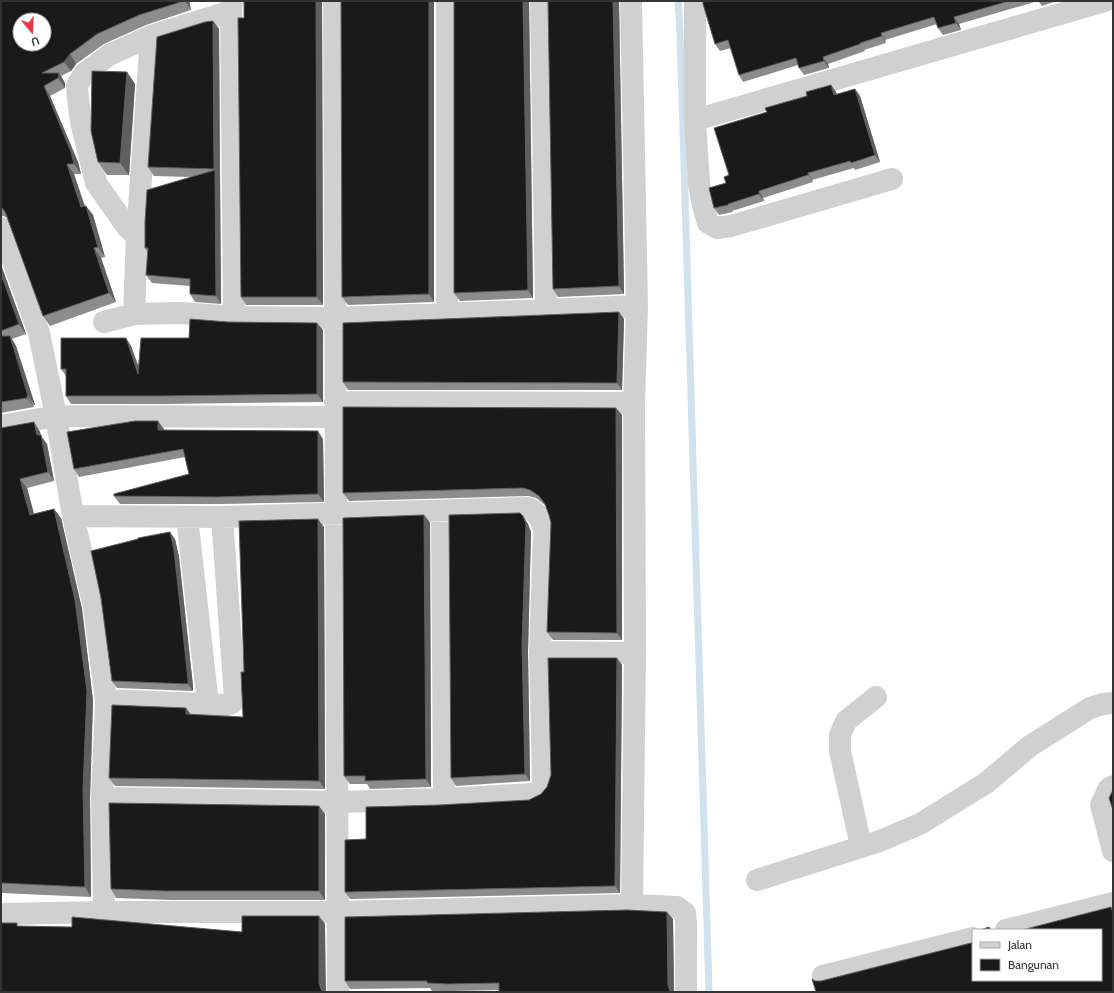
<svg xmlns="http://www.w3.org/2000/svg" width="1114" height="993" viewBox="0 0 1114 993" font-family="Cabin,sans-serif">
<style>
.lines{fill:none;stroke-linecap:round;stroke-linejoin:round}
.stream{stroke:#cfe2ee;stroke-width:7}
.minor{stroke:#d0d0d0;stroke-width:22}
.wall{fill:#8c8c8c}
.shaded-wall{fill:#5f5f5f}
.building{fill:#1a1a1a;stroke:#5f5f5f;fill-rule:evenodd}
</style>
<rect width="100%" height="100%" fill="#fff"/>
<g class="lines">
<path class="stream" d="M678 1 680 31 709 992"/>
<path class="minor" d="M334 1 338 992
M447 1V314
M541 1 546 310
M631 1 637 306 634 403 635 653 632 905
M695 1V120L699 184 703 206 708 223 717 228 731 226 892 179
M231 11 234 317
M695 120 1105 1
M1 228 39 333 56 416 73 516 94 607 106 700 102 798 104 912
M137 236 127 227 96 183 81 122 78 99 77 85 84 74 109 55 151 36 231 11 232 1
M134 314 137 236 151 36
M104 322 134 314 180 313 234 317 335 318 546 310 637 306
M335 402 634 403
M1 426 56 416 336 417
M442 511 444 799
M73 516 222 517 529 508C539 514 541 520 544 530L540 652 543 782 540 790 533 794 444 799 337 802 102 798
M187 517 208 704
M540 652 635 653
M106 700 226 705 232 703 235 699 222 517
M1113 786 1109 788 1101 805 1113 851
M861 846 840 751V735L846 721 876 697
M757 880 880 841 920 824 986 783 1030 746 1090 708 1103 704 1113 703
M1 914 104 912H337L632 905 677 907 685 913 686 923V992
M1006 930 1113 903
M823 976 973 938"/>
</g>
<path class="wall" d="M1 1H189L191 10 146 25 104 44 76 64 71 71 61 76 65 83V88L50 96 78 162 81 174H74L85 206H86L93 215 105 257 101 258 116 302 50 326 43 316 7 218 4 216H1Z
M322 1 323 305H246L241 297 244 18Z
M434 1V302L348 305 342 297Z
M529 1 533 298 460 301 454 293Z
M548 1H619L624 294 558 297 553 289Z
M703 1H1038L959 24 961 30 943 35 938 28 937 24 885 40 886 43 864 50 865 51 828 64 829 68 804 75 799 68 798 65 743 82 739 75 731 48 720 51 715 44Z
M1038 1H1057L1042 6Z
M213 21 219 29 221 304 195 302 190 294V286L152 283 146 275 148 253 145 248 191 177 154 176 148 167Z
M127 72 135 84 129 175H107L98 162Z
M831 85 836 92 837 95 855 89 860 96 880 162 855 170 854 168 812 180 813 182 763 198 764 201 732 211 733 212 719 215 714 208 726 183 729 175 767 112 807 96Z
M1 265 26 334 12 339 16 346 35 405H33L34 407 1 413Z
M624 319 622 390H348L343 382Z
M323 330V402L164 404H71L66 396V376L61 369 126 338 131 346 139 367 189 338Z
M622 415V640H553L547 632 551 523 549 515 545 505 536 498 529 496 349 501 343 493Z
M34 422 40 432 41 436 47 444 54 481 27 488 34 514 54 509 61 518 82 609 93 701 90 798 91 897 1 893V428Z
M164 429V430L323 439 324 502 222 504H120L114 496 189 474 185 457 79 477 74 469Z
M424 515 430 523 431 787 370 789 367 784H350L344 776Z
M523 516 528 524 531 532 528 652 530 781 456 786 451 778Z
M324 527 325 789 115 786 109 778 186 708 191 715 243 717 244 672Z
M175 539 179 557 193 686V691L117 688 112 681Z
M617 658 622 665 620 893 350 899 345 892 366 839 529 800 541 794 547 787Z
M325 814V900H172L116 898 111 889Z
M673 919 674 992 499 990 453 991H432L430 988 350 989 345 981Z"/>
<path class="shaded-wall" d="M185 1H189L191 10Z
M316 1H322L323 305 317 297Z
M429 1H434V302L429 294Z
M523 1H529L533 298 528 290Z
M613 1H619L624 294 619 286Z
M954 17 959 24 961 30 956 23Z
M213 21 219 29 220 177 214 169Z
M881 33 885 40 886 43 882 36Z
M70 54 76 64 71 71 64 62Z
M823 57 828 64 829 68 824 61Z
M127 72 135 84 129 175 120 163Z
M59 73 65 83V88L58 78Z
M831 85 836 92 839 102 834 95Z
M44 86 50 96 78 162 81 174 74 164Z
M855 89 860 96 880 162 875 155Z
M67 164 74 174 88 217 81 207Z
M215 170 220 177 221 304 216 296Z
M808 173 812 180 813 182 808 175Z
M759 191 763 198 764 201 759 194Z
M86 206 93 215 105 257 98 247Z
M94 248 101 258 116 302 109 293Z
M1 265 26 334 19 324 1 274Z
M619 312 624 319 622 390 617 383Z
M317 323 323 330V402L317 394Z
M10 336 16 346 35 405 28 396Z
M126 338 131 346 143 381 138 374Z
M27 396 33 405 34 407 27 398Z
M616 408 622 415V640L617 633Z
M158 421 164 429V438L158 430Z
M34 422 40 432 41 436 47 444 54 481 48 472Z
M318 431 323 439 324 502 318 494Z
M20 479 27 488 37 525 30 515Z
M54 509 61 518 82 609 93 701 90 798 91 897 85 887Z
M424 515 430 523 431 787 426 779Z
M523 516 528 524 531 532 528 652 530 781 525 774 522 644Z
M318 519 324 527 325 789 319 781Z
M170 532 175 539 179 557 193 686V691L188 684Z
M617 658 622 665 620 893 615 886Z
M186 708 192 716 186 714Z
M319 806 325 814V900L319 891Z
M667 912 673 919 674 992H671L670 991 668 985Z
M319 916 325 924 326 992H323L321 989 319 983Z"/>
<path class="building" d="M1 1H184L139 15 97 34 70 54 64 62 42 73H59L58 78 44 86 71 152 74 164H67L81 207 86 206 98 247 94 248 109 293 43 316 6 214 3 209 1 208ZM20 20H44V44H20Z
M244 1H316L317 297H241L238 18H244Z
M341 1H429V294L342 297Z
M454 1H523L528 290 454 293Z
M548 1H613L619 286 553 289Z
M703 1H1009L954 17 956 23 938 28 934 17 881 33 882 36 860 43V44L823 57 824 61 799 68 796 58 739 75 728 40 715 44 703 4Z
M213 21 214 169 148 167 157 37 205 22Z
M92 71 127 72 120 163 98 162 91 131Z
M831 85 834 95 855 89 875 155 851 163 850 161 808 173V175L759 191V194L728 204V205L714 208 709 188 726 183 724 177 729 175 714 128 767 112 765 108 807 96 806 92Z
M215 170 216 296 190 294V279L146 275 148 248H145V222L147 190Z
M1 274 19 324 1 331Z
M619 312 617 383 343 382V323Z
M190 319 228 322 317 323V394L158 396H66V369H61V338H126L138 374 141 338H189Z
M1 336H10L28 396H27V398L1 402Z
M343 407 616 408 617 633 547 632 551 523 549 515 545 504 539 496 530 490 523 488 343 493Z
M135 421H158V430L318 431V494L216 497 114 496V494L189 474 183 449 74 469 67 432Z
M34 422 37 435H41L48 472 20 479 30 515 54 509 75 600 87 691 83 789 85 887 1 883V428Z
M520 513 523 516 526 524 522 644 525 774 451 778 449 515Z
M424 515 426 779 365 781V776H344L343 518Z
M318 519 319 781 109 778 112 705 186 708V714L243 717 241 672H244L239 521Z
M170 532 174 550 188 679V684L112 681 101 598 91 551 138 539V538Z
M548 658H617L615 886 345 892V840L366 839V807L439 805 529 800 541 794 547 787 551 775Z
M1113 790V810L1109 798Z
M109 803 319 806V891H166L111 889Z
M1111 907 1113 913V992H816L812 979 815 981H821L971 943 973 941V980H1101V930H1022Z
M627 910 667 912 668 985 670 991 671 992H499V983L448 984 427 983V981H345V917Z
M242 916H319V983L321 989 323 992H1V923H17V926L72 927V917L242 932Z
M989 927 991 930H980Z"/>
<rect width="1114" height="993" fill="none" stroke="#333333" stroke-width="4"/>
<rect x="972" y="929" width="130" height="52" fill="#ffffff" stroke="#adadad"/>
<rect x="980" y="942" width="20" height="6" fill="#d0d0d0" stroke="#adadad"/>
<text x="1008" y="949" font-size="12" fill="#333333">Jalan</text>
<rect x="980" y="959" width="20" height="12" fill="#1a1a1a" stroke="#adadad"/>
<text x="1008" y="969" font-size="12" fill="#333333">Bangunan</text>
<g transform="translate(32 32) rotate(161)"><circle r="19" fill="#ffffff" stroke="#adadad"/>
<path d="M0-3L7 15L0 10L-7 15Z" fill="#e63946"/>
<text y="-6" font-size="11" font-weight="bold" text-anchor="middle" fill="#333333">U</text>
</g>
</svg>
